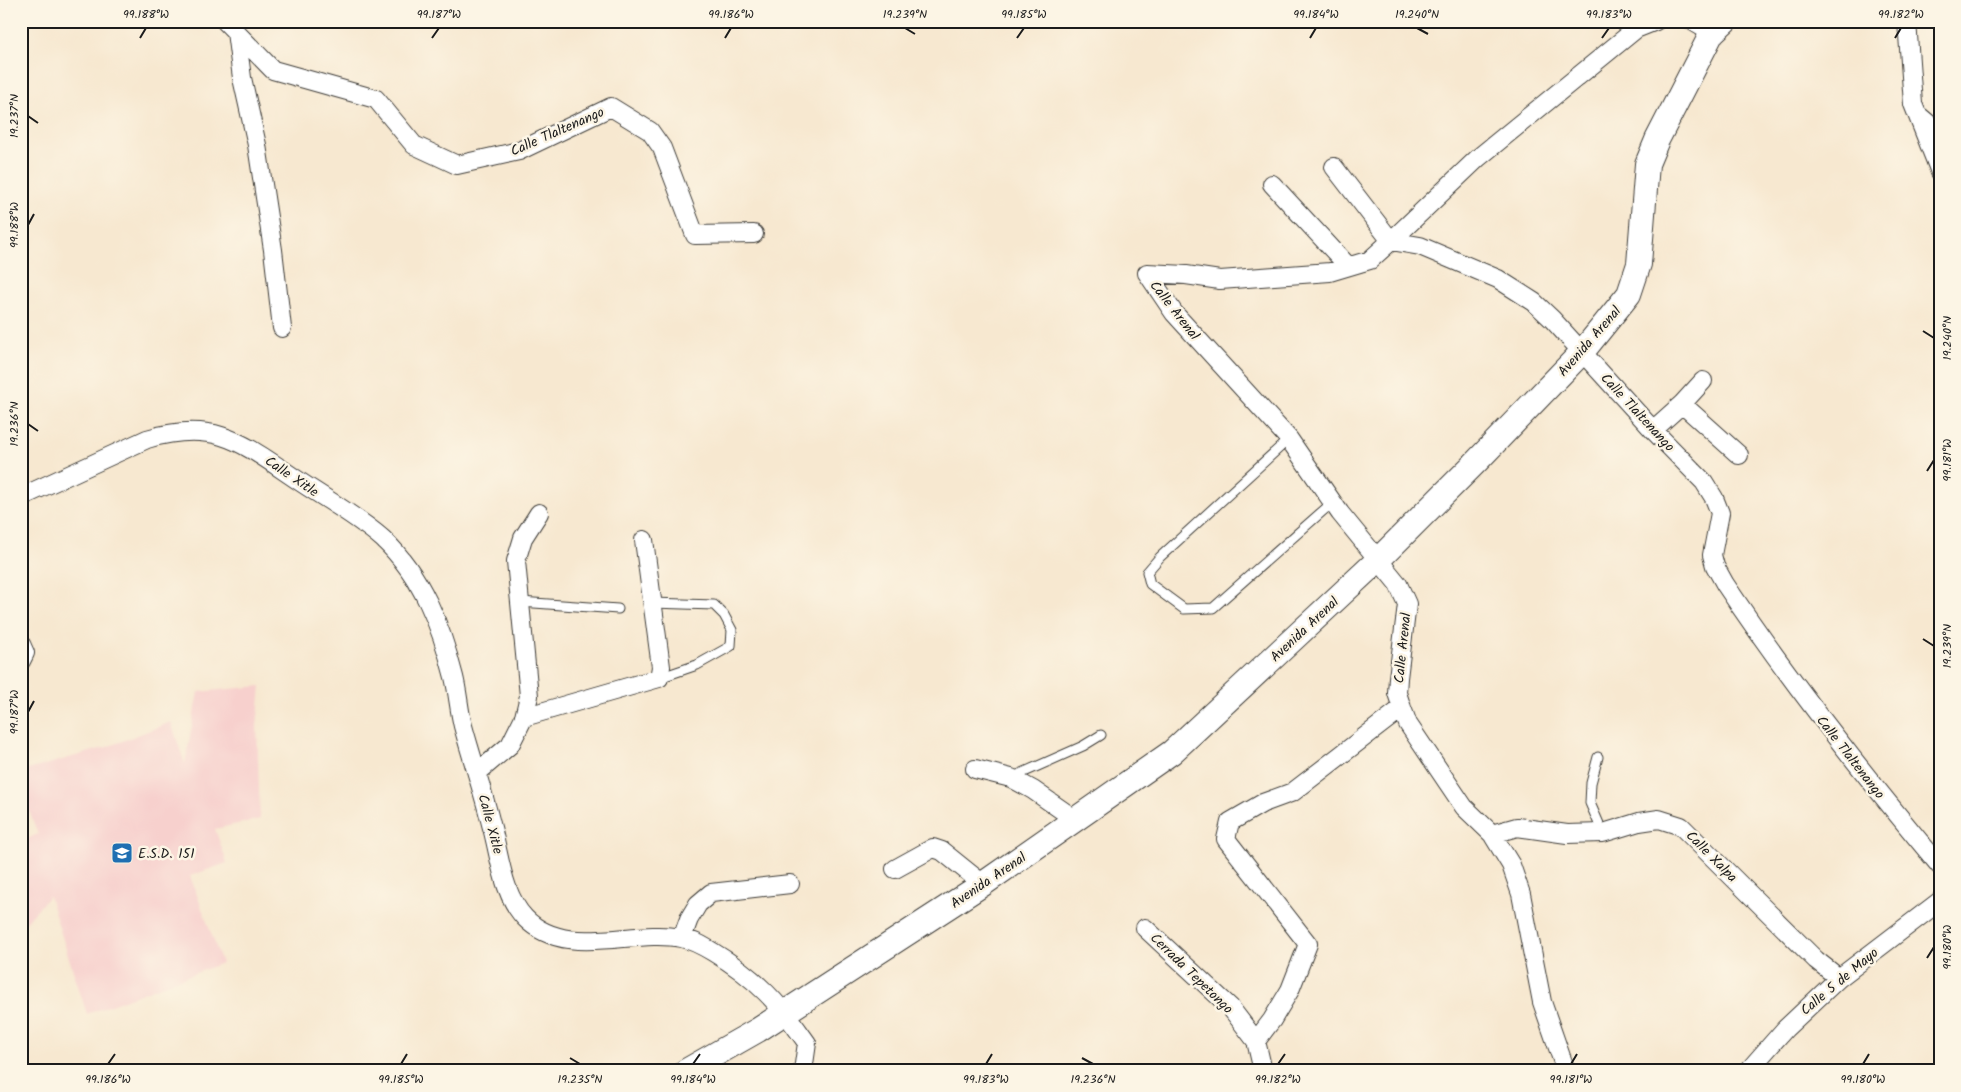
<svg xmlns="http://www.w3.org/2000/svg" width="1961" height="1092" viewBox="0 0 1961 1092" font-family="Kalam,sans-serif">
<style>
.built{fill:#f7d0cd}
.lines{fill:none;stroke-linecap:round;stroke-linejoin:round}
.lane-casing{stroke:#3d3b37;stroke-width:11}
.street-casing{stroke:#3d3b37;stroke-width:20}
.secondary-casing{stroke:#3d3b37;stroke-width:26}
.lane{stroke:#fff;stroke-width:9}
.street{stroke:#fff;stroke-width:18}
.secondary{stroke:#fff;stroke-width:24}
.ticks{fill:none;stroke:#1c1c1c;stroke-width:2}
.labels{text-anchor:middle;stroke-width:5;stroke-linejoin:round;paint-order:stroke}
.street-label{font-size:14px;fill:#1c1c1c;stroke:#fcf5e5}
.poi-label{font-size:14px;fill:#1c1c1c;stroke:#fcf5e5;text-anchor:start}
.neatline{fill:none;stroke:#1c1c1c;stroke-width:2}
.ticks-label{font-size:12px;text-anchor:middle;fill:#1c1c1c}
</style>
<rect width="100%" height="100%" fill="#fcf5e5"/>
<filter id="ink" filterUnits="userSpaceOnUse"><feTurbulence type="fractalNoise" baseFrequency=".02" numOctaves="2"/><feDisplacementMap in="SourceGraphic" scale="10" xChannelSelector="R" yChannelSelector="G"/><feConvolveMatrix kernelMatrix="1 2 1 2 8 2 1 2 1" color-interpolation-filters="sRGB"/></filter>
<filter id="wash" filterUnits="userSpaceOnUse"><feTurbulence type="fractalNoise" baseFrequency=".0096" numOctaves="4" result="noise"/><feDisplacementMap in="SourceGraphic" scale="20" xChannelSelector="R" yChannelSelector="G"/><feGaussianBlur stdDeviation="1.12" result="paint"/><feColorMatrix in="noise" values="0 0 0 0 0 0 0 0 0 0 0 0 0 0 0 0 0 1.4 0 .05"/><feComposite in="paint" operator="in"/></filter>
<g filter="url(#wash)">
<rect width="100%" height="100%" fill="#f7e8d0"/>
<path class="built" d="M261 686 257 726 260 819 215 829 227 863 190 876 222 963 87 1014 49 896 21 927V842L38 834 21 790V772L107 747 171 722 185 764 198 692Z"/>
</g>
<g filter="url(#ink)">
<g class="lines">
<g class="lane-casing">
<path id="lane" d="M1289 439 1160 557 1147 572 1150 584 1184 609 1213 608 1333 502
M520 602 618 609
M652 603 714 605 724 615 732 630 731 646 697 665 659 678
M1598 757 1591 783 1590 803 1603 833
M1011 778 1083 746 1101 735"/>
</g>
<g class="street-casing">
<path id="street" d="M225 21 273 70 376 99 414 145 457 165 519 151 611 107 650 131 662 148 695 235 754 234
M1692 21 1712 33
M1907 21 1913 104 1940 172
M236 32 242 78 257 145 273 250 282 328
M1917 114 1930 125 1940 130
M1334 167 1391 241 1478 158 1636 29 1656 21
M1272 184 1348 266
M1147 273 1186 275 1220 280 1330 272 1370 260 1391 241 1420 246 1498 279 1534 302 1552 319 1653 430 1704 482 1714 498 1720 513 1712 555 1715 566 1725 584C1791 683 1864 775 1940 866
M1147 273 1174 313 1289 439 1340 513 1398 584 1407 604 1398 678 1397 693 1402 708 1408 724 1464 807 1492 834 1511 865 1521 894 1542 1002 1566 1071
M1682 404 1739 455
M1653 430 1682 404 1703 381
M21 497 147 439C215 419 241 442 296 479 324 498 357 516 383 539 422 576 441 626 454 677 458 693 459 710 463 726 472 759 483 791 491 824 500 855 502 894 525 918 566 960 632 928 681 938 693 940 703 946 713 952 755 977 780 1004 807 1043L803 1071
M21 644 25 653 21 661
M524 717 659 678 661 667 644 540
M975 769 1011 778 1033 790 1076 820
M477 773 510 745 524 717 529 696 516 561 523 538 539 513
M1492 834 1517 827 1567 834 1603 833 1639 822 1659 819 1681 826 1816 960 1839 978
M895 869 933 848 942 851 983 884
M1145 928 1230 1007 1256 1041 1263 1071
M682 938 689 919 698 904 711 893 790 884
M1256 1041 1272 1020 1290 990 1308 944 1226 839 1230 822 1263 803 1293 792 1402 708
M1748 1071 1785 1029 1839 978 1940 901"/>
</g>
<g class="secondary-casing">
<path id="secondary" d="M686 1071 758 1030 983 884 1172 752 1378 560 1476 462 1583 351 1629 294 1639 264 1647 164 1657 140 1712 33 1725 21"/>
</g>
<use href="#lane" class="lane"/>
<use href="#street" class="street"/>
<use href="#secondary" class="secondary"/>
</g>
</g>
<path class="ticks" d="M905 28 915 34M1417 28 1428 34M140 38 146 28M432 38 439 28M725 38 731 28M1017 38 1024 28M1310 38 1316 28M1602 38 1609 28M1895 38 1901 28M28 116 38 123M28 225 34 214M1923 331 1934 338M28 424 38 431M1927 471 1934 460M1923 639 1934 646M28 712 34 701M1927 958 1934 947M570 1058 580 1064M1082 1058 1093 1064M108 1064 115 1054M401 1064 407 1054M693 1064 700 1054M986 1064 992 1054M1278 1064 1285 1054M1571 1064 1577 1054M1863 1064 1869 1054"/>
<defs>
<g id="school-square" transform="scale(1.125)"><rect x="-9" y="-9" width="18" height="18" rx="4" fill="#1f6fb2" stroke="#fcf5e5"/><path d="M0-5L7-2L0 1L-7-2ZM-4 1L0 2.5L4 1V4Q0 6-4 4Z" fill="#fff"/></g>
</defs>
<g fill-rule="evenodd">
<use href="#school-square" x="122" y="853"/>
</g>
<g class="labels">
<g class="street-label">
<text transform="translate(557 131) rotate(-24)" y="5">Calle Tlaltenango</text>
<text transform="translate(1175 310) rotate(52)" y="5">Calle Arenal</text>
<text transform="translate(1589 341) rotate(-49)" y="5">Avenida Arenal</text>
<text transform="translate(1638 412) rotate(47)" y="5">Calle Tlaltenango</text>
<text transform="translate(292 476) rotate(34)" y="5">Calle Xitle</text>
<text transform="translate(1304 629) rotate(-43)" y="5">Avenida Arenal</text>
<text transform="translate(1402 648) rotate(-84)" y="5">Calle Arenal</text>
<text transform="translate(1851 757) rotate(52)" y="5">Calle Tlaltenango</text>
<text transform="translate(491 824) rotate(75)" y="5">Calle Xitle</text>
<text transform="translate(1712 856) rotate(45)" y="5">Calle Xalpa</text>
<text transform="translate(988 880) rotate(-34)" y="5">Avenida Arenal</text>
<text transform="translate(1192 973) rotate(44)" y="5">Cerrada Tepetongo</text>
<text transform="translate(1839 981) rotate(-40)" y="5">Calle 5 de Mayo</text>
</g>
<g class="poi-label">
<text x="138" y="858">E.S.D. 151</text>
</g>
</g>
<rect width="1961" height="1092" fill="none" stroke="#fcf5e5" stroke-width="55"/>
<rect x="28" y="28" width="1906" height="1036" class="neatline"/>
<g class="ticks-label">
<text x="146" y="18">99.188°W</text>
<text x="439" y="18">99.187°W</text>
<text x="731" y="18">99.186°W</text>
<text x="905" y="18">19.239°N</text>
<text x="1024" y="18">99.185°W</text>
<text x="1316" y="18">99.184°W</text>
<text x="1417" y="18">19.240°N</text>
<text x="1609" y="18">99.183°W</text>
<text x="1901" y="18">99.182°W</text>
<text transform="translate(14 116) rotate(-90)" y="4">19.237°N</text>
<text transform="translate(14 225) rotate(-90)" y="4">99.188°W</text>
<text transform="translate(1947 338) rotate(-90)" y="4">19.240°N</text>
<text transform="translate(14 424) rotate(-90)" y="4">19.236°N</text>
<text transform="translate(1947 460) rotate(-90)" y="4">99.181°W</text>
<text transform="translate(1947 646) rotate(-90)" y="4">19.239°N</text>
<text transform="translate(14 712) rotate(-90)" y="4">99.187°W</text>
<text transform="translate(1947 947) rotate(-90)" y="4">99.180°W</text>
<text x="108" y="1083">99.186°W</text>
<text x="401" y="1083">99.185°W</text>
<text x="580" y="1083">19.235°N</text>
<text x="693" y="1083">99.184°W</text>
<text x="986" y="1083">99.183°W</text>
<text x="1093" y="1083">19.236°N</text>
<text x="1278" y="1083">99.182°W</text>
<text x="1571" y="1083">99.181°W</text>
<text x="1863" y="1083">99.180°W</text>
</g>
</svg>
